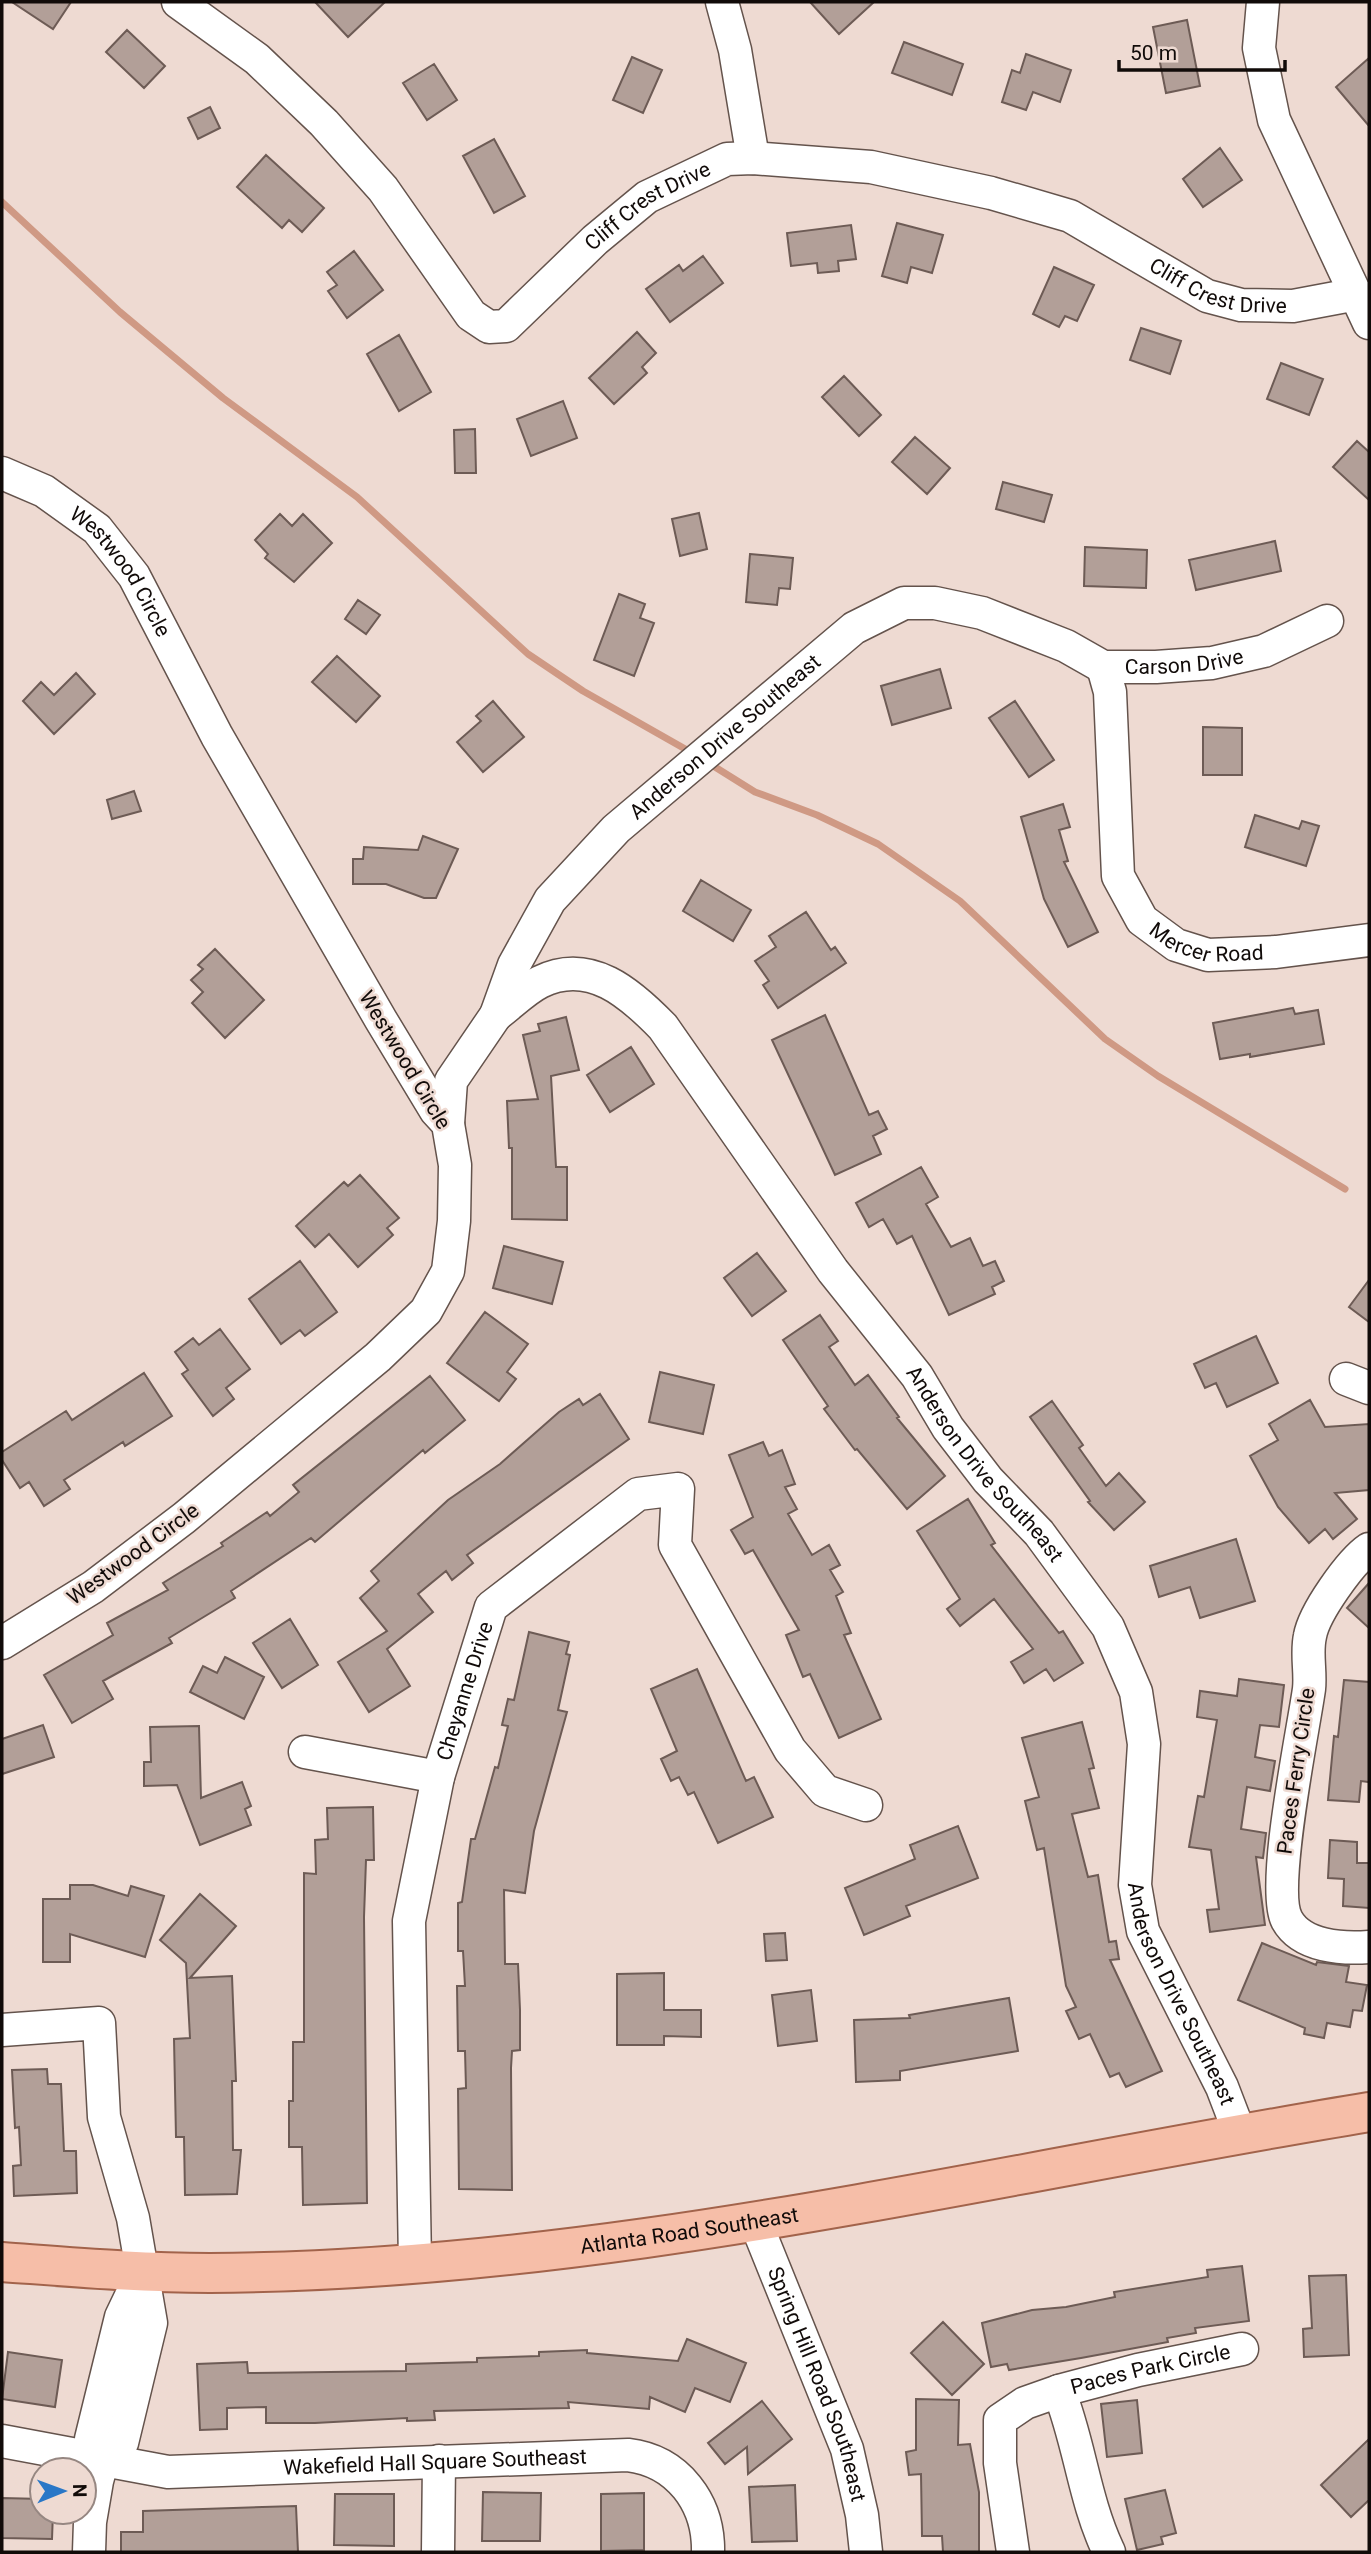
<svg xmlns="http://www.w3.org/2000/svg" width="1371" height="2554" viewBox="0 0 1371 2554" font-family="Roboto,sans-serif">
<style>
.lines{fill:none;stroke-linecap:round;stroke-linejoin:round}
.stream{stroke:#cf9984;stroke-width:7}
.building{fill:#b29f98;stroke:#6d5b55;stroke-width:2}
.minor-casing{stroke:#64534c;stroke-width:35}
.major-casing{stroke:#a2634b;stroke-width:42}
.minor{stroke:#fff;stroke-width:32}
.major{stroke:#f6bea8;stroke-width:38}
.labels{text-anchor:middle;stroke-width:5;stroke-linejoin:round;paint-order:stroke}
.street-label{font-size:21px;fill:#110b09;stroke:#eedad2}
</style>
<rect width="100%" height="100%" fill="#eedad2"/>
<g class="lines">
<path class="stream" d="M2 202 120 312 223 398 357 497 528 654 583 691 694 754
M707 762 755 792 817 815 878 844 960 901 1105 1039 1158 1076 1345 1189"/>
</g>
<path class="building" d="M12 2H71L53 29Z
M315 2H385L348 37Z
M810 2H874L839 34Z
M1187 20 1200 86 1166 93 1153 27Z
M127 30 165 66 144 88 106 52Z
M904 42 963 64 952 95 892 73Z
M1026 54 1071 70 1060 102 1033 92 1026 110 1002 102 1012 70 1020 73Z
M632 57 662 70 643 113 613 100Z
M1369 58V126L1336 87Z
M434 64 457 100 427 120 403 83Z
M210 107 220 128 198 139 188 118Z
M494 139 525 196 494 213 463 156Z
M1220 148 1242 180 1203 207 1183 179Z
M266 155 324 208 302 232 289 220 282 228 237 187Z
M897 223 943 235 932 273 911 267 907 283 882 276Z
M851 225 856 259 838 261 839 271 818 273 817 263 791 266 787 233Z
M354 251 383 290 347 318 328 291 337 285 327 272Z
M703 256 723 283 670 322 646 289 679 265 683 271Z
M1054 267 1094 285 1077 321 1065 316 1059 327 1033 314Z
M1141 328 1181 341 1170 374 1130 360Z
M637 332 656 353 642 367 647 373 614 404 589 378Z
M399 335 431 392 399 411 367 354Z
M1281 363 1323 379 1309 415 1267 399Z
M844 376 881 415 859 436 822 397Z
M563 401 577 438 531 456 517 419Z
M475 429 476 473H455L454 430Z
M915 437 950 468 927 494 892 462Z
M1357 441 1369 452V500L1333 467Z
M1003 482 1052 495 1044 522 996 509Z
M699 513 707 549 680 556 672 519Z
M280 514 292 526 303 514 332 543 294 582 265 558 268 554 255 540Z
M1275 541 1281 571 1196 590 1189 560Z
M1085 547 1147 550 1146 588 1084 586Z
M750 554 793 558 790 589 779 588 777 605 746 602Z
M619 594 645 604 640 618 654 623 634 676 594 660Z
M358 600 380 615 366 634 345 619Z
M337 656 380 696 356 722 312 682Z
M940 669 951 708 892 725 881 686Z
M76 673 95 694 54 734 23 701 41 682 54 695Z
M493 701 524 737 483 772 457 742 481 721 476 716Z
M1015 701 1054 760 1029 777 989 718Z
M1203 727 1242 728V775H1203Z
M134 791 141 811 112 819 107 800Z
M1063 804 1070 827 1059 830 1068 861 1064 862 1098 932 1068 947 1044 899 1021 817Z
M1255 815 1299 829 1302 821 1319 826 1306 866 1245 847Z
M423 836 458 849 436 898H424L386 884H353V859H363L364 847 418 850Z
M701 880 751 910 733 941 683 911Z
M806 912 831 950 835 947 846 963 778 1008 763 985 769 981 755 961 776 947 769 936Z
M215 949 264 1000 225 1038 192 1003 203 992 191 980 203 969 198 965Z
M1293 1008 1295 1014 1318 1010 1324 1044 1250 1057V1054L1220 1059 1213 1023Z
M825 1015 869 1115 878 1111 887 1129 873 1136 881 1154 835 1175 772 1040Z
M566 1017 579 1070 551 1076 556 1167H567V1220L512 1219V1148H509L507 1101 538 1099 523 1035 540 1031 538 1024Z
M631 1047 654 1084 610 1112 587 1075Z
M921 1167 938 1197 926 1204 951 1247 970 1238 983 1266 995 1261 1004 1281 992 1287 995 1294 949 1315 912 1236 897 1244 883 1219 869 1227 856 1203Z
M360 1175 399 1218 387 1228 393 1235 358 1267 329 1234 315 1247 296 1226 344 1182 348 1186Z
M504 1246 563 1262 552 1304 493 1288Z
M757 1253 786 1291 752 1316 724 1278Z
M300 1261 337 1312 305 1336 300 1330 281 1344 249 1299Z
M1369 1280V1322L1349 1307Z
M485 1312 528 1344 507 1372 516 1379 499 1401 447 1363Z
M820 1315 838 1341 829 1347 855 1385 868 1375 899 1417 897 1418 945 1476 907 1509 857 1449 855 1450 824 1409 828 1406 783 1340Z
M220 1329 250 1369 226 1388 234 1399 213 1416 182 1374 188 1370 175 1352 193 1338 199 1345Z
M1256 1336 1278 1383 1227 1407 1216 1383 1205 1388 1194 1364Z
M660 1372 714 1385 703 1434 649 1422Z
M144 1373 172 1416 125 1446 123 1442 64 1480 70 1489 44 1506 29 1482 20 1488 2 1460V1452L66 1411 72 1420Z
M430 1376 465 1420 425 1453 423 1450 315 1542 311 1538 231 1591 235 1598 169 1638 172 1643 103 1681 113 1699 72 1723 44 1675 113 1635 107 1623 168 1590 163 1583 223 1546 221 1543 267 1512 270 1516 299 1492 293 1485Z
M600 1394 629 1439 467 1555 473 1563 452 1580 446 1571 418 1594 433 1612 387 1649 410 1686 369 1712 338 1662 387 1631 360 1598 379 1581 371 1571 448 1500 500 1464 559 1412 579 1399 583 1405Z
M1310 1400 1325 1427 1369 1424V1490L1335 1493 1357 1519 1333 1539 1325 1529 1309 1543 1278 1507 1250 1456 1278 1440 1269 1424Z
M1052 1401 1083 1445 1079 1448 1106 1486 1119 1473 1145 1502 1114 1530 1088 1502 1090 1501 1030 1417Z
M763 1442 769 1456 782 1450 795 1484 785 1487 797 1509 788 1514 812 1555 829 1545 840 1565 830 1570 843 1592 836 1596 851 1633 844 1635 881 1719 839 1738 810 1674 803 1677 786 1635 799 1630 753 1550 745 1554 731 1530 753 1517 729 1455Z
M968 1499 995 1543 991 1545 1059 1633 1063 1631 1083 1663 1054 1681 1046 1669 1024 1683 1011 1662 1033 1649 994 1599 960 1626 947 1609 960 1599 917 1531Z
M1236 1539 1255 1601 1200 1618 1190 1587 1159 1597 1150 1566Z
M1369 1583V1628L1347 1608Z
M290 1619 318 1665 282 1688 253 1643Z
M529 1632 569 1642 566 1654 570 1655 558 1710 567 1712 534 1831 525 1893 504 1890 505 1964H518L520 2010V2050L512 2051 511 2068 512 2190 459 2189 458 2089 466 2088 465 2051H458L457 1986H465L463 1951H458V1903L462 1902 471 1839H475L495 1767 498 1768 508 1726 502 1725 508 1699 514 1700Z
M225 1657 264 1677 244 1719 190 1692 203 1666 217 1673Z
M697 1669 746 1781 754 1777 773 1817 718 1843 694 1792 688 1795 679 1777 671 1781 661 1759 677 1751 651 1689Z
M1239 1679 1284 1685 1279 1727 1260 1725 1255 1757 1275 1761 1270 1791 1247 1787 1241 1829 1266 1833 1263 1858 1256 1857 1265 1925 1210 1932 1207 1910 1219 1909 1211 1850 1189 1847 1198 1796 1204 1797 1217 1720 1197 1717 1200 1691 1237 1696Z
M1344 1680 1369 1682V1782L1361 1781 1359 1802 1328 1800 1334 1736 1338 1737Z
M1082 1722 1094 1768 1089 1769 1099 1808 1072 1814 1088 1877 1098 1875 1109 1942 1116 1941 1119 1959 1110 1960 1162 2071 1126 2087 1119 2073 1110 2077 1090 2034 1079 2039 1066 2011 1076 2007 1066 1986 1044 1848 1037 1850 1025 1801 1039 1797 1022 1738Z
M43 1725 54 1757 2 1774V1739Z
M199 1726 201 1798 242 1782 251 1806 245 1809 251 1825 200 1845 177 1785 144 1786V1762H151L150 1727Z
M373 1807 374 1860H366L364 1917 367 2203 303 2205 302 2147H289V2101H293V2042H304V1873L316 1874 315 1840 328 1839 327 1808Z
M958 1826 978 1878 906 1906 910 1916 864 1935 845 1888 915 1859 910 1845Z
M1330 1840 1357 1842V1863H1369V1908L1343 1906 1344 1879 1328 1878Z
M70 1885H93L128 1896 131 1886 164 1896 145 1957 70 1934V1962H43V1899H70Z
M200 1894 236 1926 190 1978 232 1976 236 2081H232L233 2150H241L237 2194 185 2195 184 2137H176L174 2039 190 2038 186 1963 160 1940Z
M785 1933 787 1960 766 1961 764 1934Z
M1262 1943 1316 1965 1317 1962 1349 1966 1346 1982 1367 1985 1362 2011 1353 2010 1350 2027 1327 2023 1324 2038 1304 2034 1305 2028 1238 2000Z
M664 1973V2010H701V2037L664 2036V2045H617V1974Z
M811 1990 817 2041 778 2046 772 1995Z
M1009 1998 1018 2051 900 2071V2080L856 2082 854 2020 910 2018 909 2015Z
M47 2069 48 2084H61L64 2151H76L77 2193 14 2196 13 2166 21 2165 19 2127 15 2128 12 2070Z
M1242 2266 1249 2321 1195 2328 1196 2333 1167 2338 1168 2342 1081 2358 1009 2370 1007 2364 991 2367 982 2323 1032 2310 1066 2307 1115 2297 1114 2292 1208 2277 1207 2270Z
M1346 2275 1349 2355 1304 2357 1303 2329 1312 2328 1309 2276Z
M943 2322 984 2364 952 2395 911 2353Z
M687 2339 746 2363 730 2402 695 2388 685 2412 650 2397 649 2409 568 2402 569 2408 434 2411 435 2420 407 2421V2418L315 2423H266V2407L227 2408V2429L200 2430 197 2364 247 2362 248 2373 406 2371V2364L477 2362V2358L539 2356V2352L587 2350V2353L678 2361Z
M8 2352 62 2360 55 2407 2 2399Z
M916 2399 959 2400 958 2445 970 2444 979 2492V2552H943L942 2536H922L921 2474 909 2475 906 2452 916 2450Z
M1137 2400 1142 2453 1107 2457 1101 2404Z
M762 2401 792 2439 748 2474 747 2447 725 2464 708 2443Z
M1369 2439V2500L1351 2517 1321 2485Z
M795 2485 797 2541 752 2542 749 2487Z
M1165 2490 1176 2533 1161 2537 1163 2544 1137 2550 1125 2499Z
M483 2492 541 2493 540 2541H482Z
M644 2493V2550L601 2551V2494Z
M335 2494H394V2546L334 2545Z
M2 2498 42 2499V2512H53L52 2539 2 2538Z
M296 2506 298 2552H121V2532H143V2511Z"/>
<g class="lines">
<g class="minor-casing">
<g id="minor">
<path id="s1" d="M178 2 257 59 324 123 383 189 471 315 489 327 506 326 595 240 647 197 727 159 753 158 871 167 991 193 1070 216 1207 296 1241 305 1293 306 1357 294"/>
<path d="M722 2 735 50 753 158"/>
<path d="M1263 2 1259 48 1274 120 1369 323"/>
<path id="s2" d="M2 473 44 491 97 529 134 576 217 736 381 1020 436 1111 448 1124 455 1165 454 1221 448 1271 426 1311 378 1357 184 1518 93 1587 2 1643"/>
<path id="s3" d="M1103 667 1110 692 1118 876 1142 920 1176 945 1208 955 1276 952 1369 940"/>
<path id="s4" d="M496 1015C510 1005 524 990 540 982 590 957 631 994 663 1027L833 1271 917 1376 948 1428 988 1480 1039 1533 1108 1627 1136 1692 1144 1744 1135 1885 1143 1931 1222 2087 1240 2134"/>
<path id="s5" d="M448 1124 451 1081 496 1015 514 965 550 900 616 829 854 628 904 603H935L982 613 1066 646 1103 667H1156L1212 663 1264 651 1327 621"/>
<path d="M1346 1379 1369 1388"/>
<path d="M1369 1549C1350 1562 1314 1613 1310 1636 1306 1653 1311 1672 1309 1689 1303 1732 1270 1889 1287 1920 1302 1947 1343 1949 1369 1947"/>
<path d="M305 1752 438 1777"/>
<path d="M2 2030 99 2023 104 2117 133 2218 151 2323 122 2443 103 2459 97 2481 90 2522 89 2552"/>
<path id="s6" d="M755 2221 847 2449 862 2515 866 2552"/>
<path id="s7" d="M415 2262 409 1921 438 1777 491 1607 638 1494 678 1489 675 1545 790 1750 825 1791 866 1805"/>
<path id="s8" d="M1059 2391 1138 2370 1242 2349"/>
<path id="s9" d="M2 2441 168 2472 628 2455C678 2461 709 2503 708 2552"/>
<path d="M103 2459 91 2439 121 2317 143 2271"/>
<path d="M438 2552 439 2461"/>
<path d="M1013 2552 1000 2463V2420L1025 2403 1059 2391C1080 2444 1084 2500 1109 2552"/>
</g>
</g>
<g class="major-casing">
<g id="major">
<path id="s10" d="M2 2262C71 2267 140 2273 210 2273 601 2271 985 2175 1369 2112"/>
</g>
</g>
<use href="#minor" class="minor"/>
<use href="#major" class="major"/>
</g>
<g class="labels">
<g class="street-label">
<text dy="7" stroke="none"><textPath href="#s1" startOffset="658">Cliff Crest Drive</textPath></text>
<text dy="7" stroke="none"><textPath href="#s1" startOffset="1267">Cliff Crest Drive</textPath></text>
<text dy="7" stroke="none"><textPath href="#s2" startOffset="159">Westwood Circle</textPath></text>
<text dy="7" stroke="none"><textPath href="#s5" startOffset="1008">Carson Drive</textPath></text>
<text dy="7" stroke="none"><textPath href="#s5" startOffset="490">Anderson Drive Southeast</textPath></text>
<text dy="7" stroke="none"><textPath href="#s3" startOffset="332">Mercer Road</textPath></text>
<text transform="translate(405 1060) rotate(59)" y="7">Westwood Circle</text>
<text dy="7" stroke="none"><textPath href="#s4" startOffset="740">Anderson Drive Southeast</textPath></text>
<text transform="translate(133 1554) rotate(-36)" y="7">Westwood Circle</text>
<text dy="7" stroke="none"><textPath href="#s7" startOffset="578">Cheyanne Drive</textPath></text>
<text transform="translate(1296 1771) rotate(-82)" y="7">Paces Ferry Circle</text>
<text dy="7" stroke="none"><textPath href="#s4" startOffset="1328">Anderson Drive Southeast</textPath></text>
<text dy="7" stroke="none"><textPath href="#s10" startOffset="690">Atlanta Road Southeast</textPath></text>
<text dy="7" stroke="none"><textPath href="#s8" startOffset="94">Paces Park Circle</textPath></text>
<text dy="7" stroke="none"><textPath href="#s6" startOffset="175">Spring Hill Road Southeast</textPath></text>
<text dy="7" stroke="none"><textPath href="#s9" startOffset="436">Wakefield Hall Square Southeast</textPath></text>
</g>
</g>
<rect width="1371" height="2554" fill="none" stroke="#110b09" stroke-width="7"/>
<g transform="translate(63 2491) rotate(89)"><circle r="33" fill="#eedad2" stroke="#968782" stroke-width="2"/>
<path d="M0-5L12 26L0 18L-12 26Z" fill="#2977c7"/>
<text y="-10" font-size="19" font-weight="bold" text-anchor="middle" fill="#110b09">N</text>
</g>
<path d="M1119 60v10h166v-10" fill="none" stroke="#110b09" stroke-width="3.5"/>
<text x="1130" y="60" font-size="21" fill="#110b09" stroke="#eedad2" stroke-width="5" paint-order="stroke">50 m</text>
</svg>
